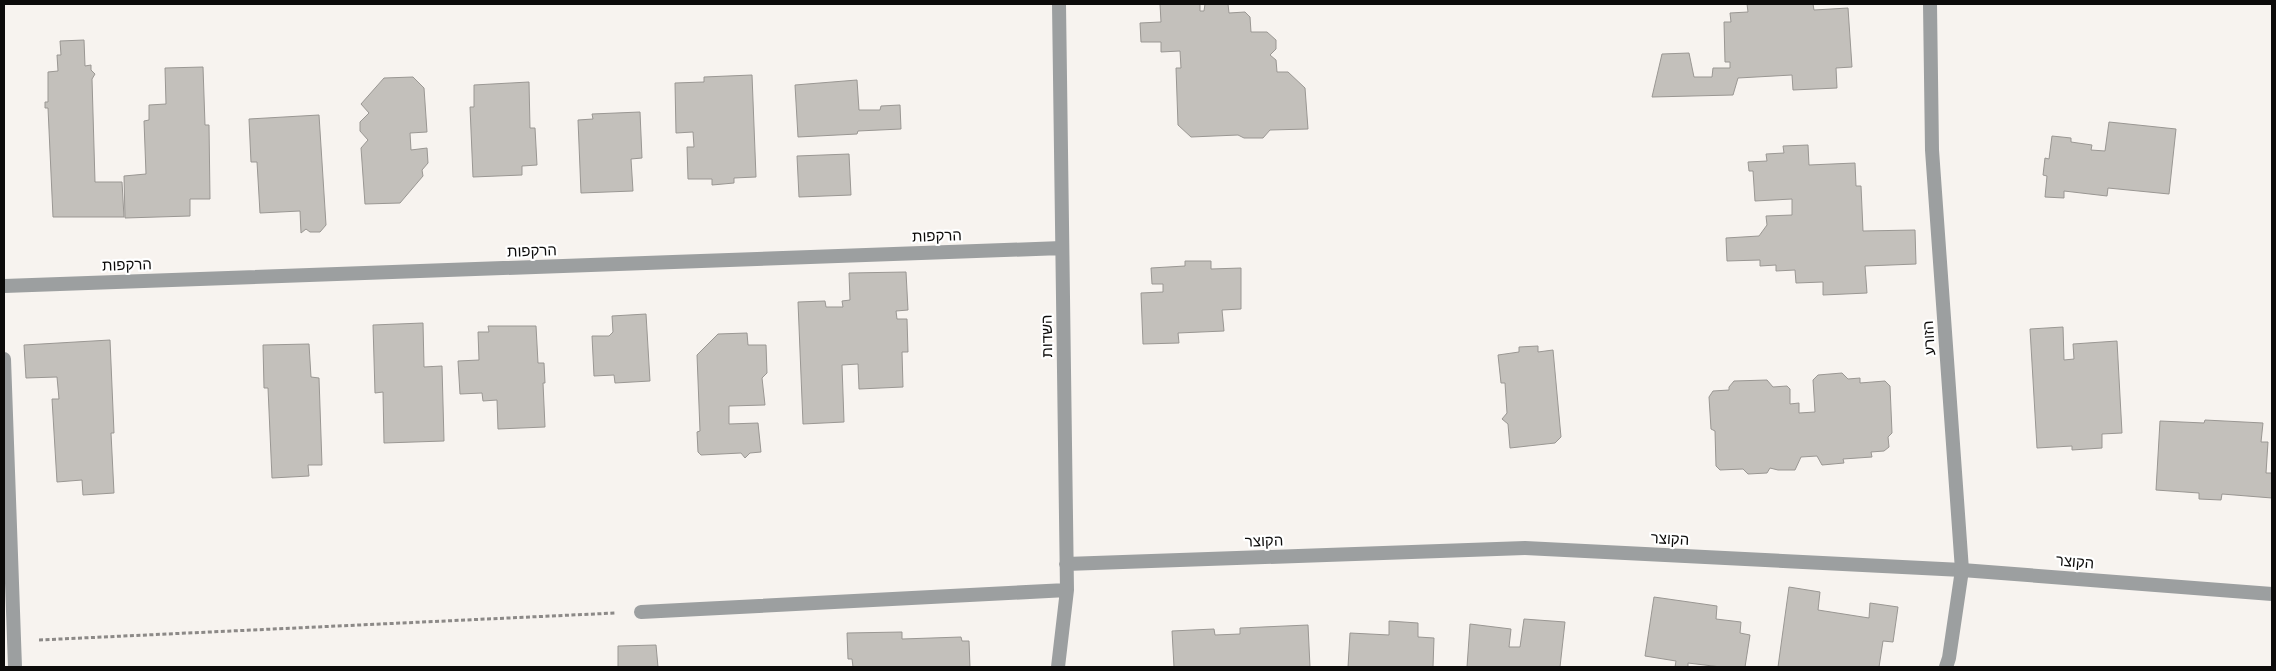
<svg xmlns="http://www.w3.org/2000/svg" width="2276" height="671" viewBox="0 0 2276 671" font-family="Arial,'Noto Sans Hebrew',sans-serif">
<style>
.building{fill:#c3c0bb;stroke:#9a9793}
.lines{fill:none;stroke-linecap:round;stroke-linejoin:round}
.path{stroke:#8c8987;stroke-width:3;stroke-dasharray:4 2.5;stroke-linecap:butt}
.minor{stroke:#9c9fa0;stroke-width:14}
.tertiary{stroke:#9c9fa0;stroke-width:14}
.labels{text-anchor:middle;stroke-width:4.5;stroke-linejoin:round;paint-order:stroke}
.street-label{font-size:15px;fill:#0c0b0a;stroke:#fff}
</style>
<rect width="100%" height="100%" fill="#f7f3ef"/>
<path class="building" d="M1160 4H1200V11H1204L1205 4H1228L1229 13 1245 12 1250 17 1251 32H1267L1276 40V49L1270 55 1276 60 1277 72H1288L1305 88 1308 129 1270 130 1263 138H1244L1238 135 1191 137 1178 125 1176 68H1181L1180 51 1161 52V42H1141L1140 23 1161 22Z
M1747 4H1813L1814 10 1848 8 1852 67 1836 68 1837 88 1793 90 1792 75 1738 78 1733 95 1652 97 1662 54 1689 53 1694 77H1712L1713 68H1730V62H1725L1724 22H1731L1730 13 1748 12Z
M84 40 85 66 91 65V70L95 74 92 79 95 182H122L124 217H53L48 108H45V102H48V72L58 71 57 55H61L60 41Z
M203 67 205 125H209L210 199H190V216L125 218 124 176 146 174 144 121 149 120V105L166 104 165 68Z
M752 75 756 177 734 178V183L712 185V179H688L687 147H694L693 132 676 133 675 83 704 82V77Z
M413 77 424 88 427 132 410 133 411 150 427 148 428 163 422 170 423 176 400 203 365 204 361 148 368 140 360 131V122L369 113 361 104 384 78Z
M857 80 859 110H880L881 106 900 105 901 129 858 131 857 134 798 137 795 85Z
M529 82 530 128H535L537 165 522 166V175L473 177 470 107H474V85Z
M640 112 642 158 631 159 633 191 581 193 578 120 593 119 592 114Z
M319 115 326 225 320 232H310L306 229 301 233 300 211 260 213 257 162H251L249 119Z
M2109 122 2176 129 2169 194 2108 188 2107 196 2064 191V198L2045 197 2047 176 2043 175 2045 158 2049 159 2052 136 2071 138V142L2092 145 2091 150 2105 151Z
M1808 145 1809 165 1855 163 1856 186H1861L1863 231 1915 230 1916 264 1865 266 1867 293 1823 295V282L1796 283 1795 270 1776 271V265L1760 266V260L1727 261 1726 238 1759 236 1767 225 1766 216 1792 215V199L1755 201 1753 171H1749L1748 162 1767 161 1766 154 1784 153 1783 146Z
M849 154 851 195 799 197 797 156Z
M1185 261H1211V269L1241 268V309L1222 310 1224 331 1178 333 1179 343 1143 344 1141 293 1163 292V284H1152L1151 268 1185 266Z
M906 272 908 310 896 311 897 319H907L908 352H902L903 387 859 389 858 364 842 365 844 422 803 424 798 302 825 301 826 307H843L842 301 850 300 849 273Z
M646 314 650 381 615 383 614 375 594 376 592 336H609L613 332 612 316Z
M423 323 424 367 442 366 444 441 384 443 383 392 375 393 373 325Z
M488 326H536L538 363H544L545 383H543L545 427 498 429 497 400 483 401 482 393 460 394 458 361 479 360 478 332H489Z
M2063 327 2064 360 2074 359 2073 344 2117 341 2122 433 2102 434V448L2072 450V446L2037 448 2030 329Z
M747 333 748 345H766L767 373 762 378 765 405 729 406V424L758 423 761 452 750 453 745 458 741 453 701 455 698 452 697 432 700 431 697 355 718 334Z
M110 340 114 433H111L114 493 83 495 82 480 57 482 52 399H59L57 377 26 378 24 345Z
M309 344 311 377 319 378 322 465H308L309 476 272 478 268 388H264L263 345Z
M1538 346V352L1553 350 1561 437 1555 443 1510 448 1508 424 1502 419 1507 413 1505 383H1501L1498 355 1519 352V347Z
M1842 373 1848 379 1860 378V383L1885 381 1890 386 1892 433 1888 437 1889 447 1884 451 1871 452 1872 457 1843 459 1844 463 1822 465 1817 456 1801 457 1795 470H1778L1770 468 1767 473 1748 474 1743 469 1720 470 1716 466 1715 431 1711 429 1709 397 1713 391 1729 390V387L1734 381 1767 380 1773 387 1787 386 1790 389V404L1799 403V413L1815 412 1813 380 1818 375Z
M2205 420 2263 423 2261 442H2268L2266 473H2272V498L2222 494 2221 500 2199 499V493L2156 490 2160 421 2204 423Z
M1789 587 1820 592 1818 610 1869 618 1870 603 1898 607 1893 642 1883 641 1879 667H1778Z
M1654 597 1717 606 1716 619 1741 622 1740 633 1750 635 1745 667H1721L1688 663V667H1675L1676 661 1645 656Z
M1524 619 1565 622 1560 667H1467L1470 624 1511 629 1509 647H1520Z
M1389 621 1418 623V637L1434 638 1433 667H1348L1350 633 1389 635Z
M1308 625 1310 667H1174L1172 631 1214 629 1215 635 1240 634V628Z
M902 632V639L961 637 962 641H969L970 667H853L852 659H848L847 633Z
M656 645 658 667H666H618V646Z"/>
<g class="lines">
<path class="path" d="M39 640 615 613"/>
<path class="minor" d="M4 286 1062 248
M4 359 15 667
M1066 564 1525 548 1962 570 2272 594
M641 612 1067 590
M1058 667 1067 590 1059 4"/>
<path class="tertiary" d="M1930 4 1932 150 1962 570 1949 658 1946 667"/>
</g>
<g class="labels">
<g class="street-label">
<text transform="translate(937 236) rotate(-2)" y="5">הרקפות</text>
<text transform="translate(532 251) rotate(-2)" y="5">הרקפות</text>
<text transform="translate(127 265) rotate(-2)" y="5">הרקפות</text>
<text transform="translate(1047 336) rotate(-91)" y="5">השדות</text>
<text transform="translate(1929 338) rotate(-94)" y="5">הזורע</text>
<text transform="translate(1670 539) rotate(3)" y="5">הקוצר</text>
<text transform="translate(1264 541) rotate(-2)" y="5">הקוצר</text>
<text transform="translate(2075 562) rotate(5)" y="5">הקוצר</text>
</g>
</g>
<rect width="2276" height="671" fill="none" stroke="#0c0b0a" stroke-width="10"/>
</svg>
